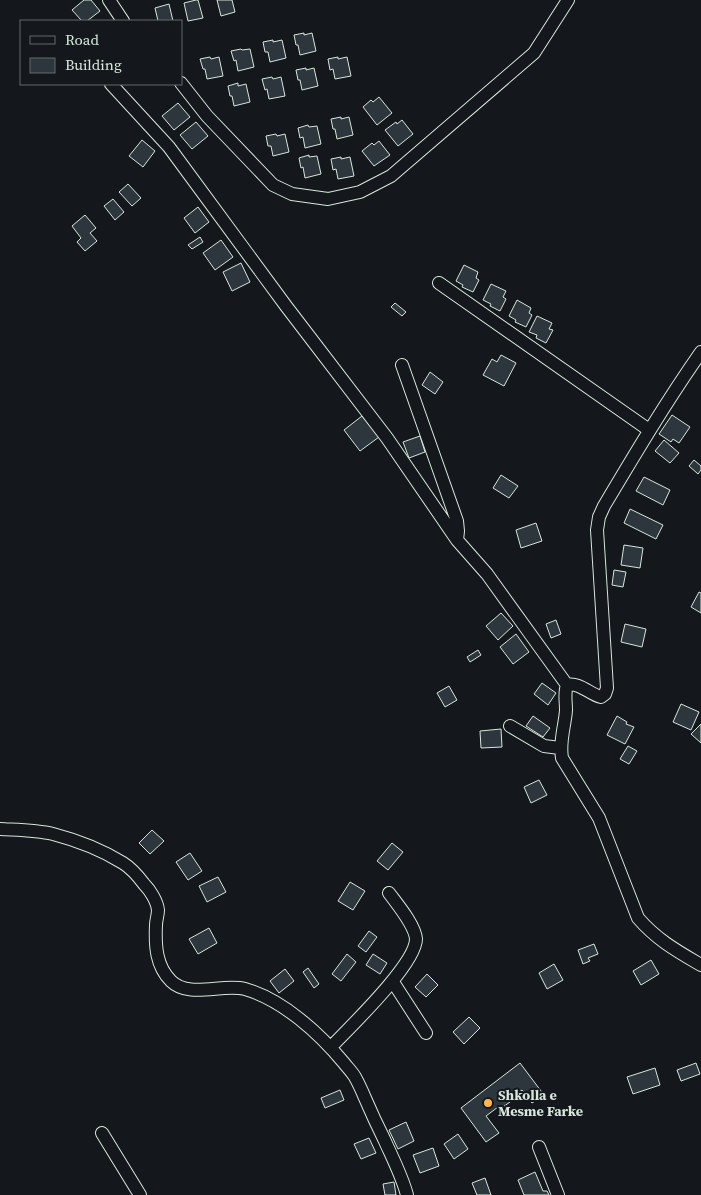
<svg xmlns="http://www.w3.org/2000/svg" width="701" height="1195" viewBox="0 0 701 1195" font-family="'Source Serif 4',serif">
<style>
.building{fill:#2c363c;stroke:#d8e6dc}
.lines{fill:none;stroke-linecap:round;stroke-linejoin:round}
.minor-casing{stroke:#d8e6dc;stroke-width:14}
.minor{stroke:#14181c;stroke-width:12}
.poi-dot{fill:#ffb74d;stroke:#14181c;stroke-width:2}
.labels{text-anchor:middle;stroke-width:4;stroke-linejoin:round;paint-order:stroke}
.poi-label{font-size:14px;font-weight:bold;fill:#d8e6dc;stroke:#14181c;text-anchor:start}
</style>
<rect width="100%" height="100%" fill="#14181c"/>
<path class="building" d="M84 0H91L100 11 87 21H82L72 10Z
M196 0H198L203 18 188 21 184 3Z
M217 0H232L235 12 221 16Z
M169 4 173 21H158L155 8Z
M304 33V35L312 33 316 51 300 55 298 45H296L294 35Z
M273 40V42L282 40 286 58 270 62 268 52H265L263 42Z
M241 49 242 50 250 49 254 67 238 71 236 60 234 61 231 51Z
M210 57 211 59 219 57 223 76 207 79 205 69H203L200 59Z
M338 57V59L347 57 351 76 335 79 333 69 330 70 328 59Z
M306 68V70L314 68 318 86 302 90 300 80H298L296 70Z
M272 77 273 79 281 77 285 96 269 99 267 89 265 90 262 79Z
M238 83V86L246 84 250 102 234 106 232 96H230L228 86Z
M379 97 392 113 377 125 363 107 371 100 373 102Z
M178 103 190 117 174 130 162 116Z
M341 117V119L349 117 353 135 337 139 335 129H333L331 119Z
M402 120 413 134 398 146 385 130 396 122 397 124Z
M196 122 208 136 192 149 180 135Z
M308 125 309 127 317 126 321 144 305 148 303 137 300 138 298 128Z
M276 134 277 136 285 134 289 152 273 156 271 146H268L266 136Z
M142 140 155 151 143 167 129 156Z
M379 141 390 155 374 166 362 151 372 143 374 145Z
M309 155V157L317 156 321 174 305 178 303 167 301 168 299 158Z
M341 157V159L350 157 354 176 338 179 336 169 333 170 331 159Z
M128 184 141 198 132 206 119 192Z
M113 199 124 212 115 220 104 206Z
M198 207 209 222 195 233 184 218Z
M85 215 96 228 90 233 97 241 85 251 77 242 81 238 72 226Z
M200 237 203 242 192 249 188 245Z
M221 240 233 257 215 270 203 253Z
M241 263 250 282 232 291 223 272Z
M464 265 478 272 476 278 479 280 473 292 462 287 463 285 456 281Z
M491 284 506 291 503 297 506 299 500 311 490 306 491 304 483 300Z
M517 300 531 308 529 313 532 315 526 327 515 322 516 320 509 316Z
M395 303 406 312 402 316 391 307Z
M537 316 552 323 549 329 553 330 546 343 536 338 537 335 529 332Z
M501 355 516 363 504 386 483 375 492 359 497 362Z
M430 372 443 382 435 394 422 385Z
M672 415 690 427 679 443 673 439 671 442 659 434Z
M362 416 379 437 360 451 344 430Z
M420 436 425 452 409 458 403 442Z
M664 440 679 453 670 463 655 451Z
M694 460 701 466V470L698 474 689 466Z
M501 475 518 486 509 498 493 488Z
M644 477 670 490 663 505 636 491Z
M630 509 663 525 656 539 624 523Z
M536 523 542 541 521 548 516 530Z
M624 545 643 548 640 568 621 565Z
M614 570 626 572 623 587 612 585Z
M699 592 701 593V613L691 607Z
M501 613 513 626 498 640 486 626Z
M556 620 561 634 551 638 546 624Z
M625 624 646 629 642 647 621 642Z
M516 634 529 652 513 664 500 647Z
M478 650 481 655 470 662 467 657Z
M542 683 556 693 548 705 534 694Z
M449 686 457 700 445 707 437 693Z
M681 704 699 712 691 730 673 722Z
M533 716 550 728 543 737 526 726Z
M617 716 627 722 626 724 634 727 625 744 607 735Z
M701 724V743L691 734Z
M501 729 502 747 481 748 480 731Z
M628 746 637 751 629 764 620 759Z
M539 780 547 795 531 803 524 787Z
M152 830 164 841 150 854 139 843Z
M392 843 403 852 388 870 377 861Z
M190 853 202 871 188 880 176 862Z
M218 877 226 892 207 902 199 886Z
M350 882 365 891 353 910 338 901Z
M209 928 217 943 198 954 189 939Z
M369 931 377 937 366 952 358 946Z
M594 944 598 954 588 958 590 961 583 964 578 950Z
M347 954 356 962 341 981 332 974Z
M373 954 387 963 380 974 366 965Z
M651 960 659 974 641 985 633 971Z
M554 964 563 980 547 989 539 973Z
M308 968 319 984 314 988 303 972Z
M285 969 294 981 279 993 270 981Z
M427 974 438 985 426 997 415 987Z
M469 1017 480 1028 464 1044 453 1032Z
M520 1063 544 1095 532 1103 522 1090 509 1100 510 1102 500 1109 498 1107 486 1116 499 1133 486 1142 461 1108Z
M696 1063 700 1074 681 1081 677 1070Z
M655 1068 660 1085 633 1094 627 1077Z
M340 1090 344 1100 325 1108 321 1098Z
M406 1122 414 1141 398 1149 389 1130Z
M458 1134 468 1149 454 1159 444 1144Z
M369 1138 376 1153 361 1159 354 1144Z
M433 1148 439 1166 420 1173 413 1155Z
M535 1172 543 1191H547L549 1195H524L518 1180Z
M485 1178 491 1195H477L472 1183Z
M394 1182 396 1195H385L383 1184Z"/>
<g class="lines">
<g class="minor-casing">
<path id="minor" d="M109 0 123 21
M181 83 207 116 273 185 292 194 328 199 360 192 391 176 534 53 568 0
M111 84 169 147 286 306 387 438 457 540 487 574 567 685C564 693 566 701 566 710 565 726 559 741 562 758L599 818 638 918C657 940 677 951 701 965
M439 283 649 430
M402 365 457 521 458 531 457 540
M567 685C580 682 589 694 601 697L605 694 607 688 597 530 599 517 604 506C635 454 666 402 701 352
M510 726 544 746 560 748
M0 829C17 830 36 830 53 834 76 840 102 850 123 863 131 868 138 876 144 884 150 890 157 901 158 910 158 915 156 920 156 925 155 946 156 966 171 981 189 999 223 983 245 989 283 1000 319 1033 344 1063 347 1067 352 1072 355 1077 359 1084 362 1091 365 1098 371 1112 377 1125 384 1139 392 1157 402 1176 407 1195
M393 982 426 1033
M331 1047C349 1028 416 964 416 939 415 925 397 904 389 893
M102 1133 140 1195
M539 1147 558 1195"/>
</g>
<use href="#minor" class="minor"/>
</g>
<circle class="poi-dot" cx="488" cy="1103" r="5"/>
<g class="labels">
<g class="poi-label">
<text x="498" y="1100">Shkolla e<tspan x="498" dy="16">Mesme Farke</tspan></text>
</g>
</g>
<rect x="20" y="20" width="162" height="65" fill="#14181c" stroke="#626a69"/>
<rect x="30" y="36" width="25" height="8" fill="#14181c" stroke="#626a69"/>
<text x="65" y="45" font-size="15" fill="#d8e6dc">Road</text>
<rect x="30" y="58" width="25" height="15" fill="#2c363c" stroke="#626a69"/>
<text x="65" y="70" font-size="15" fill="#d8e6dc">Building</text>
</svg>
